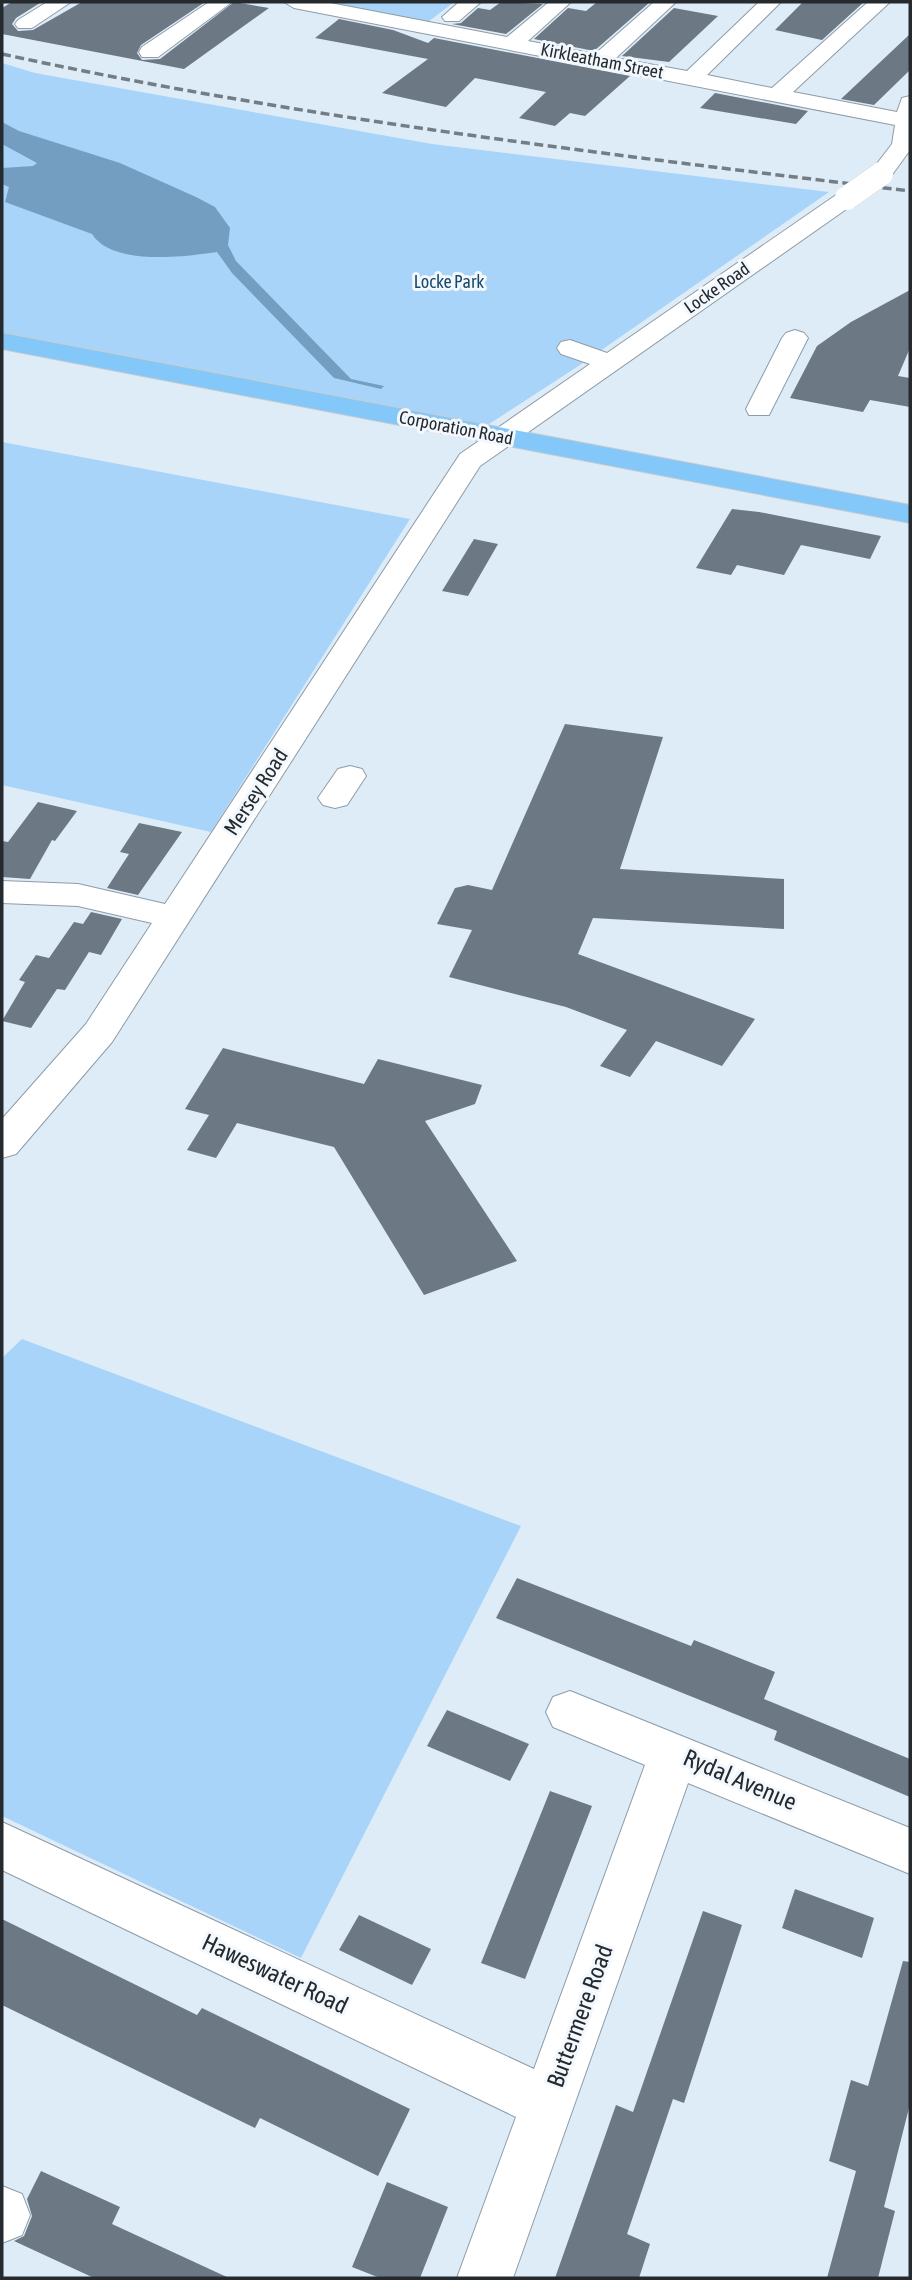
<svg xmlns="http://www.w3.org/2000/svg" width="912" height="2280" viewBox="0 0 912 2280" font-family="'Asap Condensed',sans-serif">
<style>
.green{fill:#a9d4f9}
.water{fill:#749ec1}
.building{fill:#6c7984}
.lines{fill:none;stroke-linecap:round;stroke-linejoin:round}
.minor-casing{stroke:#8e9ca7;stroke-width:2}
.major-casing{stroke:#cacccd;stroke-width:2}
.minor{fill:#fff;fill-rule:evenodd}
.major{fill:#83c8f8;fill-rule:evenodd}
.rail{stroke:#747d85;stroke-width:3.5;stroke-dasharray:9 4.5;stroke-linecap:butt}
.minor-bridge-casing{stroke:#8e9ca7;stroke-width:24;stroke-linecap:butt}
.minor-bridge{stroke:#fff;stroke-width:24}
.labels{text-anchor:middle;stroke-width:6;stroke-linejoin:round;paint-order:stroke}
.far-street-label{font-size:18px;fill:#242a2e;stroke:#f2f8fd}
.far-park-label{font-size:18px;fill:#18496d;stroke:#f2f8fd}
.street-label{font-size:21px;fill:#242a2e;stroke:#f2f8fd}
.near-street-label{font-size:24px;fill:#242a2e;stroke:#f2f8fd}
</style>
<rect width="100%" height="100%" fill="#deecf8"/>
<path class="green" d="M323 2H454L428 22Z
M2 63 35 73 432 144 829 192 580 365 486 426 2 334Z
M2 442 410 519 211 832 2 785Z
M22 1339 521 1526 301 1958 2 1816V1358Z"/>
<path class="water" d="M2 122 19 131 120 163 196 197 215 207 230 228 228 245 236 261 351 379 384 386 381 389 334 378 232 273 217 252C184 257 112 266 92 234L5 202 9 187 2 184V168L33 166 37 163 2 144Z"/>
<path class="building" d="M12 2 40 3 16 18 12 24 18 31 33 30 82 2H205L141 45 137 53 142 60 160 59 234 2 269 8 184 69 2 34V8Z
M501 2 543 4 506 34 452 24 461 23 478 8 490 10Z
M597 2 649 3 594 51 534 39 568 8 586 11Z
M803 2H864L822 40 775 30Z
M674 8 718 16 669 62 622 56Z
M339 19 393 30 428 43 434 38 630 76 585 116 570 113 555 126 519 118 546 92 475 78 446 107 382 93 428 59 315 38Z
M910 34V70L874 105 841 99Z
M715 93 808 111 796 124 700 108Z
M910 290V348L898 376 910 378V407L870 400 863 412 790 398 817 346 851 322Z
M732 509 759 512 881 536 870 559 801 545 784 575 737 565 731 575 696 568Z
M474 539 498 544 468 596 442 591Z
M565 724 663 737 620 869 784 879V929L593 918 578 954 755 1019 722 1066 656 1041 630 1077 600 1066 627 1030 566 1007 449 977 472 930 437 924 455 888 468 885 492 890Z
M38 802 77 811 55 841 52 840 30 879 2 877V841L8 842Z
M139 823 182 832 138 895 107 888 129 854 120 852Z
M91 912 122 919 101 955 89 952 65 990 57 989 31 1028 2 1021 25 982 19 980 36 955 49 958 74 922 83 924Z
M223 1048 364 1084 378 1059 482 1085 475 1104 425 1121 517 1261 424 1295 334 1147 237 1123 216 1158 187 1150 209 1115 185 1109Z
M517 1578 691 1646 694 1640 775 1672 764 1699 910 1759V1797L774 1740 777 1731 496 1618Z
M447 1710 529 1744 510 1781 427 1746Z
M550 1791 592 1806 525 1979 481 1963Z
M795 1889 874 1918 862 1958 782 1928Z
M703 1911 742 1925 684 2103 673 2099 627 2234 650 2244 639 2278H555L616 2105 633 2112Z
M359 1915 431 1949 412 1985 339 1950Z
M2 1919 197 2015 202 2008 410 2109 378 2176 260 2118 255 2128 2 2005Z
M903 1961 910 1962V2104L884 2207 895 2211 878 2278H827L856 2171 829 2161 851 2080 868 2086Z
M41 2171 120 2207 112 2224 229 2278H94L14 2241 24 2236 32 2216 27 2199Z
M387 2182 448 2207 420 2278H380L352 2267Z"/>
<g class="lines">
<g class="minor-casing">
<path id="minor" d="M47 2H71L32 28H18L15 24 18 20Z
M209 2H232L158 57H142L139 52 142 47Z
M284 2H325L507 37 549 2H571L528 41 595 54 654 2H676L616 58 687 71 759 2H781L707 75 772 88 868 2H890L793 92 897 112 902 98 910 96V150L889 179H873L869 174 892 144 895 125 294 8Z
M459 2H481L459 21H445L442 17Z
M847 191 855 193 859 198 855 203 480 466 112 1042 16 1154 2 1158V1119L86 1024 152 923 78 906 2 903V881L78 884 165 904 460 454 590 364 561 354 557 348 561 342 570 340 607 353 839 193Z
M795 330 804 333 808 338 772 409 769 415H749L746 409 782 338 786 333Z
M350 766 362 769 366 776 347 805 335 808 323 805 318 798 338 769Z
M570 1691 910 1828V1874L688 1783 513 2278H457L516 2117 2 1870V1822L534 2069 645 1765 553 1727 546 1712 553 1697Z
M2 2186 22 2194 30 2215 22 2235 2 2243Z"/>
</g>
<g class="major-casing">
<path id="major" d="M2 333 910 505V523L2 349Z"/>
</g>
<use href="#minor" class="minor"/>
<use href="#major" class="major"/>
<path class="rail" d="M2 54C302 119 606 154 910 191"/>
<g class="minor-bridge-casing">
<path id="minor-bridge" d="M847 198 881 174"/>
</g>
<use href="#minor-bridge" class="minor-bridge"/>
</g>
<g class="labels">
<g class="far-street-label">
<text transform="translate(602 61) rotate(11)" y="6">Kirkleatham Street</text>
<text transform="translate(717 288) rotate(-35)" y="6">Locke Road</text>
<text transform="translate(456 428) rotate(11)" y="6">Corporation Road</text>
</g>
<g class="far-park-label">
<text x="449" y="288">Locke Park</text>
</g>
<g class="street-label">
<text transform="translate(256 792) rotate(-57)" y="7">Mersey Road</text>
</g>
<g class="near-street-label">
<text transform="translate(740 1780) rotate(23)" y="8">Rydal Avenue</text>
<text transform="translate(275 1974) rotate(25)" y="8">Haweswater Road</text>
<text transform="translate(580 2016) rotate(-70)" y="8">Buttermere Road</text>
</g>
</g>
<rect width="912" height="2280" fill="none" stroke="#242a2e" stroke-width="7"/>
</svg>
